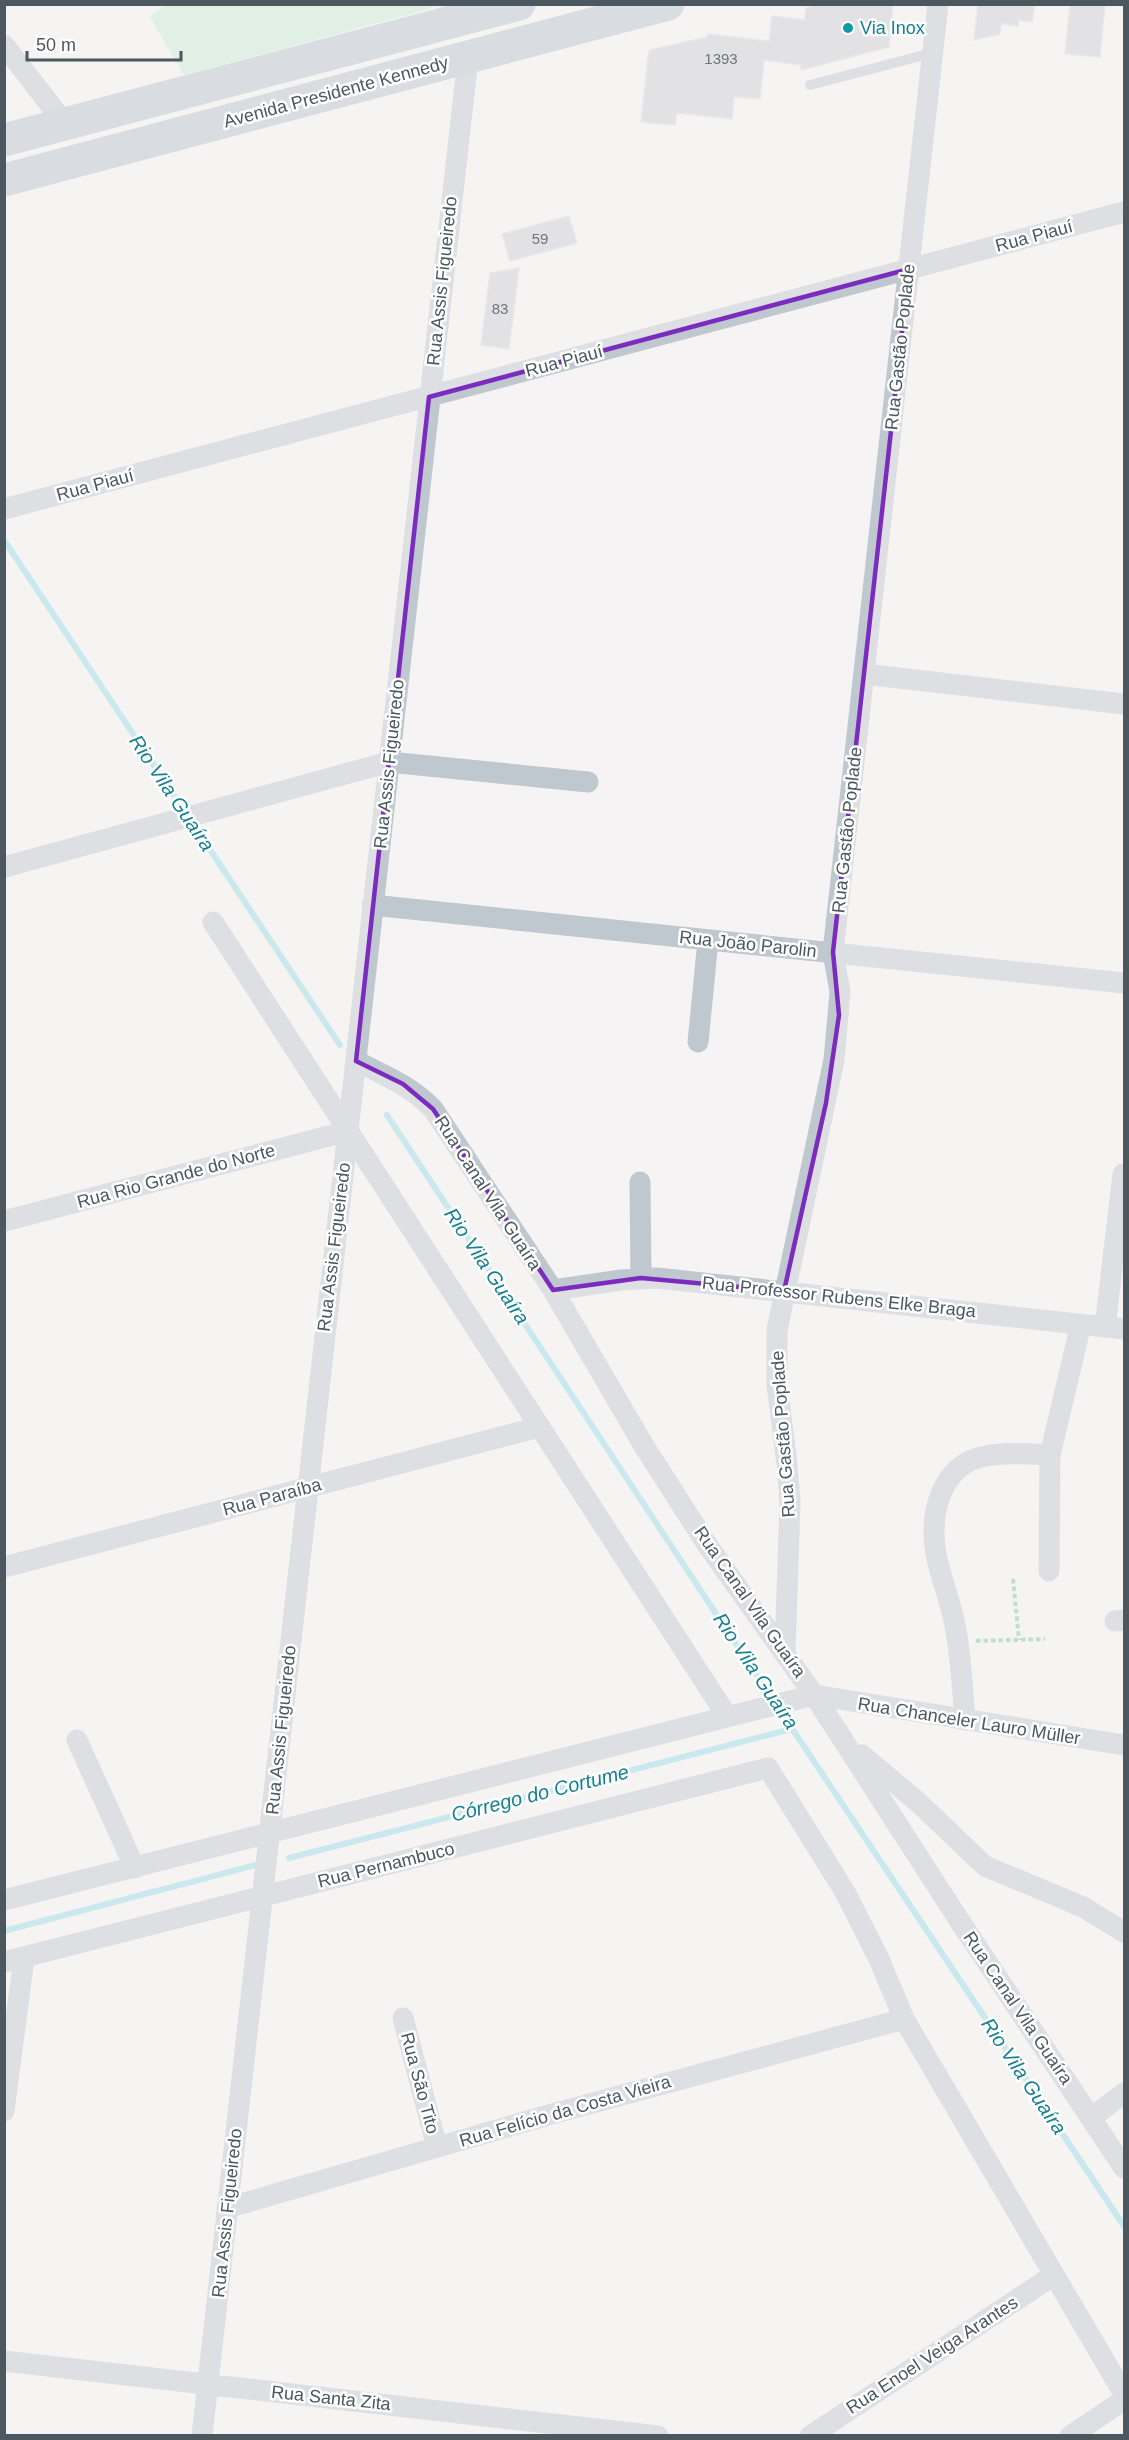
<svg xmlns="http://www.w3.org/2000/svg" width="1129" height="2440" viewBox="0 0 1129 2440" font-family="Helvetica,sans-serif">
<style>
.green{fill:#c6eed2}
.lines{fill:none;stroke-linecap:round;stroke-linejoin:round}
.stream{stroke:#96dee8;stroke-width:6}
.building{fill:#caced2;stroke:#d7dade;stroke-width:1.5}
.path{stroke:#7fca9f;stroke-width:4;stroke-dasharray:4.5 3;stroke-linecap:butt}
.lane{stroke:#bfc8ce;stroke-width:10}
.street{stroke:#bfc8ce;stroke-width:21}
.primary{stroke:#b5c4cf;stroke-width:33}
.marked{fill:none;stroke:#7b2cbf;stroke-width:4.5;stroke-linejoin:round}
.culture-dot{fill:#0f9aa8;stroke:#fff;stroke-width:2}
.labels{text-anchor:middle;stroke-width:5;stroke-linejoin:round;paint-order:stroke}
.number-label{font-size:15px;fill:#6b767c}
.culture-label{font-size:18px;fill:#0d838f;stroke:#fff;text-anchor:start}
.street-label{font-size:18px;fill:#4b585f;stroke:#fff}
.water-label{font-size:20px;font-style:italic;fill:#158191;stroke:#fff}
</style>
<rect width="100%" height="100%" fill="#f5f3f3"/>
<path class="green" d="M166 4H430L433 8 184 75 150 17Z"/>
<g class="lines">
<path class="stream" d="M4 540 185 812
M191 821 340 1045
M387 1115 773 1700
M779 1709 1124 2226
M289 1858 792 1729
M4 1931 256 1865"/>
</g>
<path class="building" d="M822 4H893L889 47 801 70V65L764 60 760 99 734 97 732 119 677 113 675 125 641 122 649 50 707 37 708 34 769 41 772 16 805 20 806 8Z
M978 4H1035L1032 22 1019 20 1018 26 1001 24 1000 34 974 40Z
M1070 4H1105L1100 57 1065 54Z
M569 216 577 243 510 261 502 234Z
M519 268 509 349 481 345 490 273Z"/>
<g class="lines">
<path class="path" d="M1123 1494H1124
M1013 1579 1019 1640
M976 1641 1045 1639"/>
<path class="lane" d="M810 85 932 53"/>
<path class="street" d="M4 45 65 124
M4 509 1124 212
M864 674 1124 704
M4 867 389 762 588 782
M372 905 1124 983
M213 922 727 1716
M698 1042 708 940
M356 1061C384 1075 411 1086 433 1109L553 1290 644 1446 708 1546 814 1695 959 1920 1124 2168
M640 1182 641 1278
M4 1221 348 1131
M553 1290 621 1280 657 1278 1124 1329
M1105 1327 1123 1174
M4 1567 539 1427
M1049 1571 1050 1455 1081 1324
M1115 1621 1124 1620
M785 1652 790 1502 787 1464 777 1385V1330L834 1060 840 992 833 952 938 4
M965 1720C962 1686 961 1650 953 1616 948 1595 940 1575 936 1554 929 1515 940 1464 986 1456 1007 1452 1029 1454 1050 1455
M77 1740 135 1868
M862 1755 920 1804 985 1866 1083 1907 1124 1932
M4 1900 814 1695 1124 1745
M4 1962 768 1768 845 1892 879 1959 904 2019 1124 2394
M403 2018 437 2147
M4 2111 24 1958
M1091 2118 1124 2093
M227 2208 552 2114 904 2019
M4 2361 658 2436
M202 2436 468 58
M810 2436 1054 2275
M1070 2436 1124 2400"/>
<path class="primary" d="M4 140 519 4
M4 180 668 4"/>
</g>
<path d="M0 0H1129V2440H0ZM909 269 833 952 839 1015 826 1103 784 1291 641 1278 553 1290 433 1109 403 1084 356 1061 429 397Z" fill="#f5f3f3" fill-opacity=".55" fill-rule="evenodd"/>
<path class="marked" d="M909 269 833 952 839 1015 826 1103 784 1291 641 1278 553 1290 433 1109 403 1084 356 1061 429 397Z"/>
<circle class="culture-dot" cx="848" cy="28" r="6"/>
<g class="labels">
<g class="number-label">
<text x="721" y="64">1393</text>
<text x="540" y="244">59</text>
<text x="500" y="314">83</text>
</g>
<g class="culture-label">
<text x="860" y="34">Via Inox</text>
</g>
<g class="street-label">
<text transform="translate(336 92) rotate(-15)" y="6">Avenida Presidente Kennedy</text>
<text transform="translate(1034 236) rotate(-15)" y="6">Rua Piauí</text>
<text transform="translate(442 281) rotate(-84)" y="6">Rua Assis Figueiredo</text>
<text transform="translate(900 347) rotate(-84)" y="6">Rua Gastão Poplade</text>
<text transform="translate(564 361) rotate(-15)" y="6">Rua Piauí</text>
<text transform="translate(95 485) rotate(-15)" y="6">Rua Piauí</text>
<text transform="translate(389 764) rotate(-84)" y="6">Rua Assis Figueiredo</text>
<text transform="translate(847 830) rotate(-84)" y="6">Rua Gastão Poplade</text>
<text transform="translate(748 944) rotate(6)" y="6">Rua João Parolin</text>
<text transform="translate(176 1176) rotate(-15)" y="6">Rua Rio Grande do Norte</text>
<text transform="translate(488 1193) rotate(57)" y="6">Rua Canal Vila Guaíra</text>
<text transform="translate(334 1247) rotate(-83)" y="6">Rua Assis Figueiredo</text>
<text transform="translate(839 1297) rotate(6)" y="6">Rua Professor Rubens Elke Braga</text>
<text transform="translate(783 1434) rotate(-94)" y="6">Rua Gastão Poplade</text>
<text transform="translate(272 1497) rotate(-15)" y="6">Rua Paraíba</text>
<text transform="translate(750 1602) rotate(55)" y="6">Rua Canal Vila Guaíra</text>
<text transform="translate(969 1721) rotate(9)" y="6">Rua Chanceler Lauro Müller</text>
<text transform="translate(281 1730) rotate(-84)" y="6">Rua Assis Figueiredo</text>
<text transform="translate(386 1865) rotate(-14)" y="6">Rua Pernambuco</text>
<text transform="translate(1018 2008) rotate(56)" y="6">Rua Canal Vila Guaíra</text>
<text transform="translate(420 2083) rotate(75)" y="6">Rua São Tito</text>
<text transform="translate(565 2111) rotate(-16)" y="6">Rua Felício da Costa Vieira</text>
<text transform="translate(227 2213) rotate(-84)" y="6">Rua Assis Figueiredo</text>
<text transform="translate(932 2355) rotate(-33)" y="6">Rua Enoel Veiga Arantes</text>
<text transform="translate(331 2398) rotate(6)" y="6">Rua Santa Zita</text>
</g>
<g class="water-label">
<text transform="translate(172 793) rotate(56)" y="7">Rio Vila Guaíra</text>
<text transform="translate(487 1266) rotate(56)" y="7">Rio Vila Guaíra</text>
<text transform="translate(756 1671) rotate(56)" y="7">Rio Vila Guaíra</text>
<text transform="translate(540 1793) rotate(-14)" y="7">Córrego do Cortume</text>
<text transform="translate(1024 2076) rotate(56)" y="7">Rio Vila Guaíra</text>
</g>
</g>
<rect width="1129" height="2440" fill="none" stroke="#4b585f" stroke-width="12"/>
<path d="M27 51v9h154v-9" fill="none" stroke="#4b585f" stroke-width="3"/>
<text x="36" y="51" font-size="18" fill="#4b585f" stroke="#ffffff" stroke-width="4.5" paint-order="stroke">50 m</text>
</svg>
